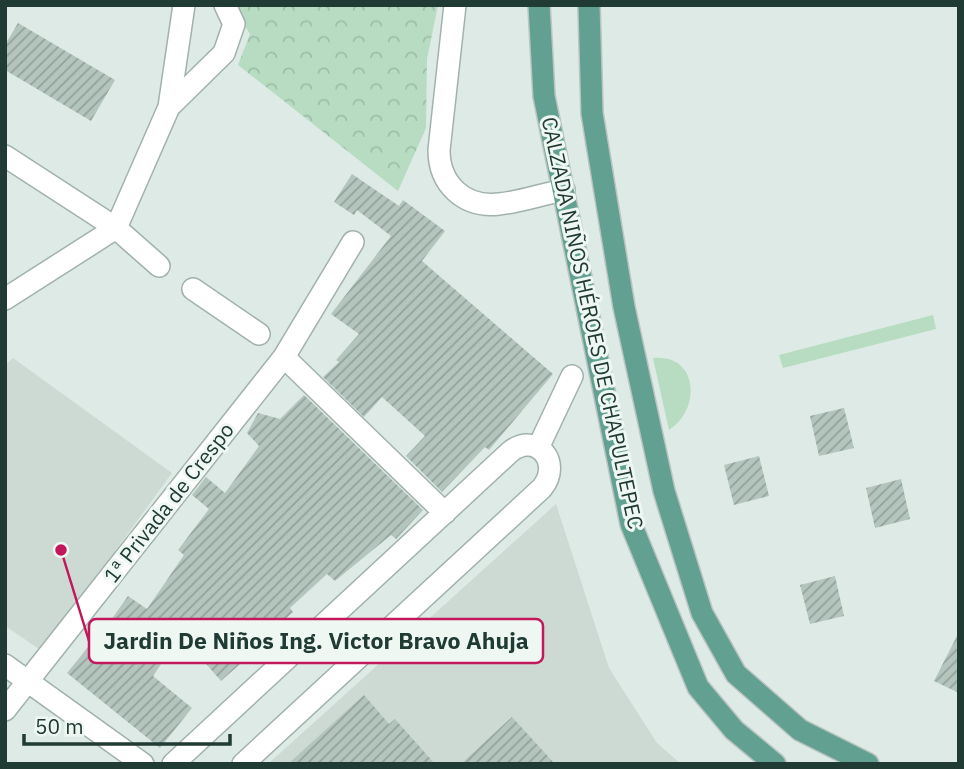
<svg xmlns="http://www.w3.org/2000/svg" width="964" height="769" viewBox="0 0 964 769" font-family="'IBM Plex Sans',sans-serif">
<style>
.built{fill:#cddad4}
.grass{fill:#b7dcc2}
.park{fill:url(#park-crowns)}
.building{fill:url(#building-hatch)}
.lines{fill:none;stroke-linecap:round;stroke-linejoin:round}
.minor-casing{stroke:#a1b2ac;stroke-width:24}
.major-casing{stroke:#bcc4c2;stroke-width:24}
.minor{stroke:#fff;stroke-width:21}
.major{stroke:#62a192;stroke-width:21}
.labels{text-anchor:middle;stroke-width:6;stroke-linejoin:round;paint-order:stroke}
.street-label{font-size:21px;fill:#203a34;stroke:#eff7f3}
.leader{fill:none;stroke:#c2185b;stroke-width:2.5}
.callout-dot{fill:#c2185b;stroke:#eff7f3;stroke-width:2.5}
.callout{fill:#eff7f3;stroke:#c2185b;stroke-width:2.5}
.callout-label{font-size:23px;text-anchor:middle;font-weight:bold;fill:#203a34}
</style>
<defs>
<pattern id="park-crowns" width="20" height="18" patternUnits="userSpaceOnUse" patternTransform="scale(1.75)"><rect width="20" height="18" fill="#b7dcc2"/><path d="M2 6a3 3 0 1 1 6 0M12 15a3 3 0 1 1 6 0" fill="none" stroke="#9dbea7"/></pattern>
<pattern id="building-hatch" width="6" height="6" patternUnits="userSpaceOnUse" patternTransform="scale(1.75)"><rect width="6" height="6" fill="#b4c5be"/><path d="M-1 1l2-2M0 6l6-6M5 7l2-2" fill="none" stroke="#92a19b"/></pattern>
</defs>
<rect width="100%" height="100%" fill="#deeae5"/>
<path class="built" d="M13 358 172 473 42 651 5 626V365Z
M556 504 609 668 657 743 681 764H268Z"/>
<path class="grass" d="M933 315 936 329 783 368 779 355Z
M653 358C698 353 702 409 669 430Z"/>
<path class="park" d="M232 5H438L427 59 426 128 398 191 238 65 250 34Z"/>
<path class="building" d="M18 23 115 80 91 121 5 70V45Z
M352 174 399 206 403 200 445 231 422 261 553 374 489 450 485 447 442 492 406 456 425 436 382 397 364 417 323 377 339 362 336 360 359 334 331 314 391 236 357 210 354 215 334 202Z
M304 395 423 510 396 539 391 535 335 581 327 574 290 608 293 612 274 629 276 632 221 681 181 635 153 676 192 708 160 748 67 673 103 629 104 630 128 596 147 609 184 555 178 550 209 509 192 495 206 477 225 493 259 446 247 433 258 413 280 419Z
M844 408 854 448 819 456 810 416Z
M759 456 769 496 734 505 724 465Z
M901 479 910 519 875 528 866 488Z
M835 576 844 616 810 624 800 585Z
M959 632V693L934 681Z
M364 695 389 724 395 719 435 764H288Z
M512 717 555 764H461Z"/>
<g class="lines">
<g class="minor-casing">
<path id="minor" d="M455 5 439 150C439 184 464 208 499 204 521 202 542 194 564 190
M169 107 224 53 234 24 225 5
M5 156 116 228 159 266
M193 289 259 334
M5 299 116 228 169 107 184 5
M284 357 445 513
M538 448 572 376
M322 626 354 661
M5 665 143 764
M5 710 284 357 353 242
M173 764 510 452C536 431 563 462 542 488L243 764"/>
</g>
<g class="major-casing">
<path id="major" d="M539 5 544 96 631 524 698 687 734 730 775 764
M589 5 592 113 624 307 664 491 702 613 736 674 800 730 868 764"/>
</g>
<use href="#minor" class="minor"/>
<use href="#major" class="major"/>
</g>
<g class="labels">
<g class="street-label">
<text transform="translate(592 323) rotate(78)" y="7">CALZADA NIÑOS HÉROES DE CHAPULTEPEC</text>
<text transform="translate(169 503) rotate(-52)" y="7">1ª Privada de Crespo</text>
</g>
</g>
<path class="leader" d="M61 550L89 641"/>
<circle class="callout-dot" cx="61" cy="550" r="7"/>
<rect class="callout" x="89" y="619" width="454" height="44" rx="7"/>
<g class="callout-label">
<text x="316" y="649">Jardin De Niños Ing. Victor Bravo Ahuja</text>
</g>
<rect width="964" height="769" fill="none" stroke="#203a34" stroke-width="14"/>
<path d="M24 734v10h206v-10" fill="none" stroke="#203a34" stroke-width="3.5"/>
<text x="35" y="734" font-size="21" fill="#203a34" stroke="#eff7f3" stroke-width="5" paint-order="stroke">50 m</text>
</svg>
